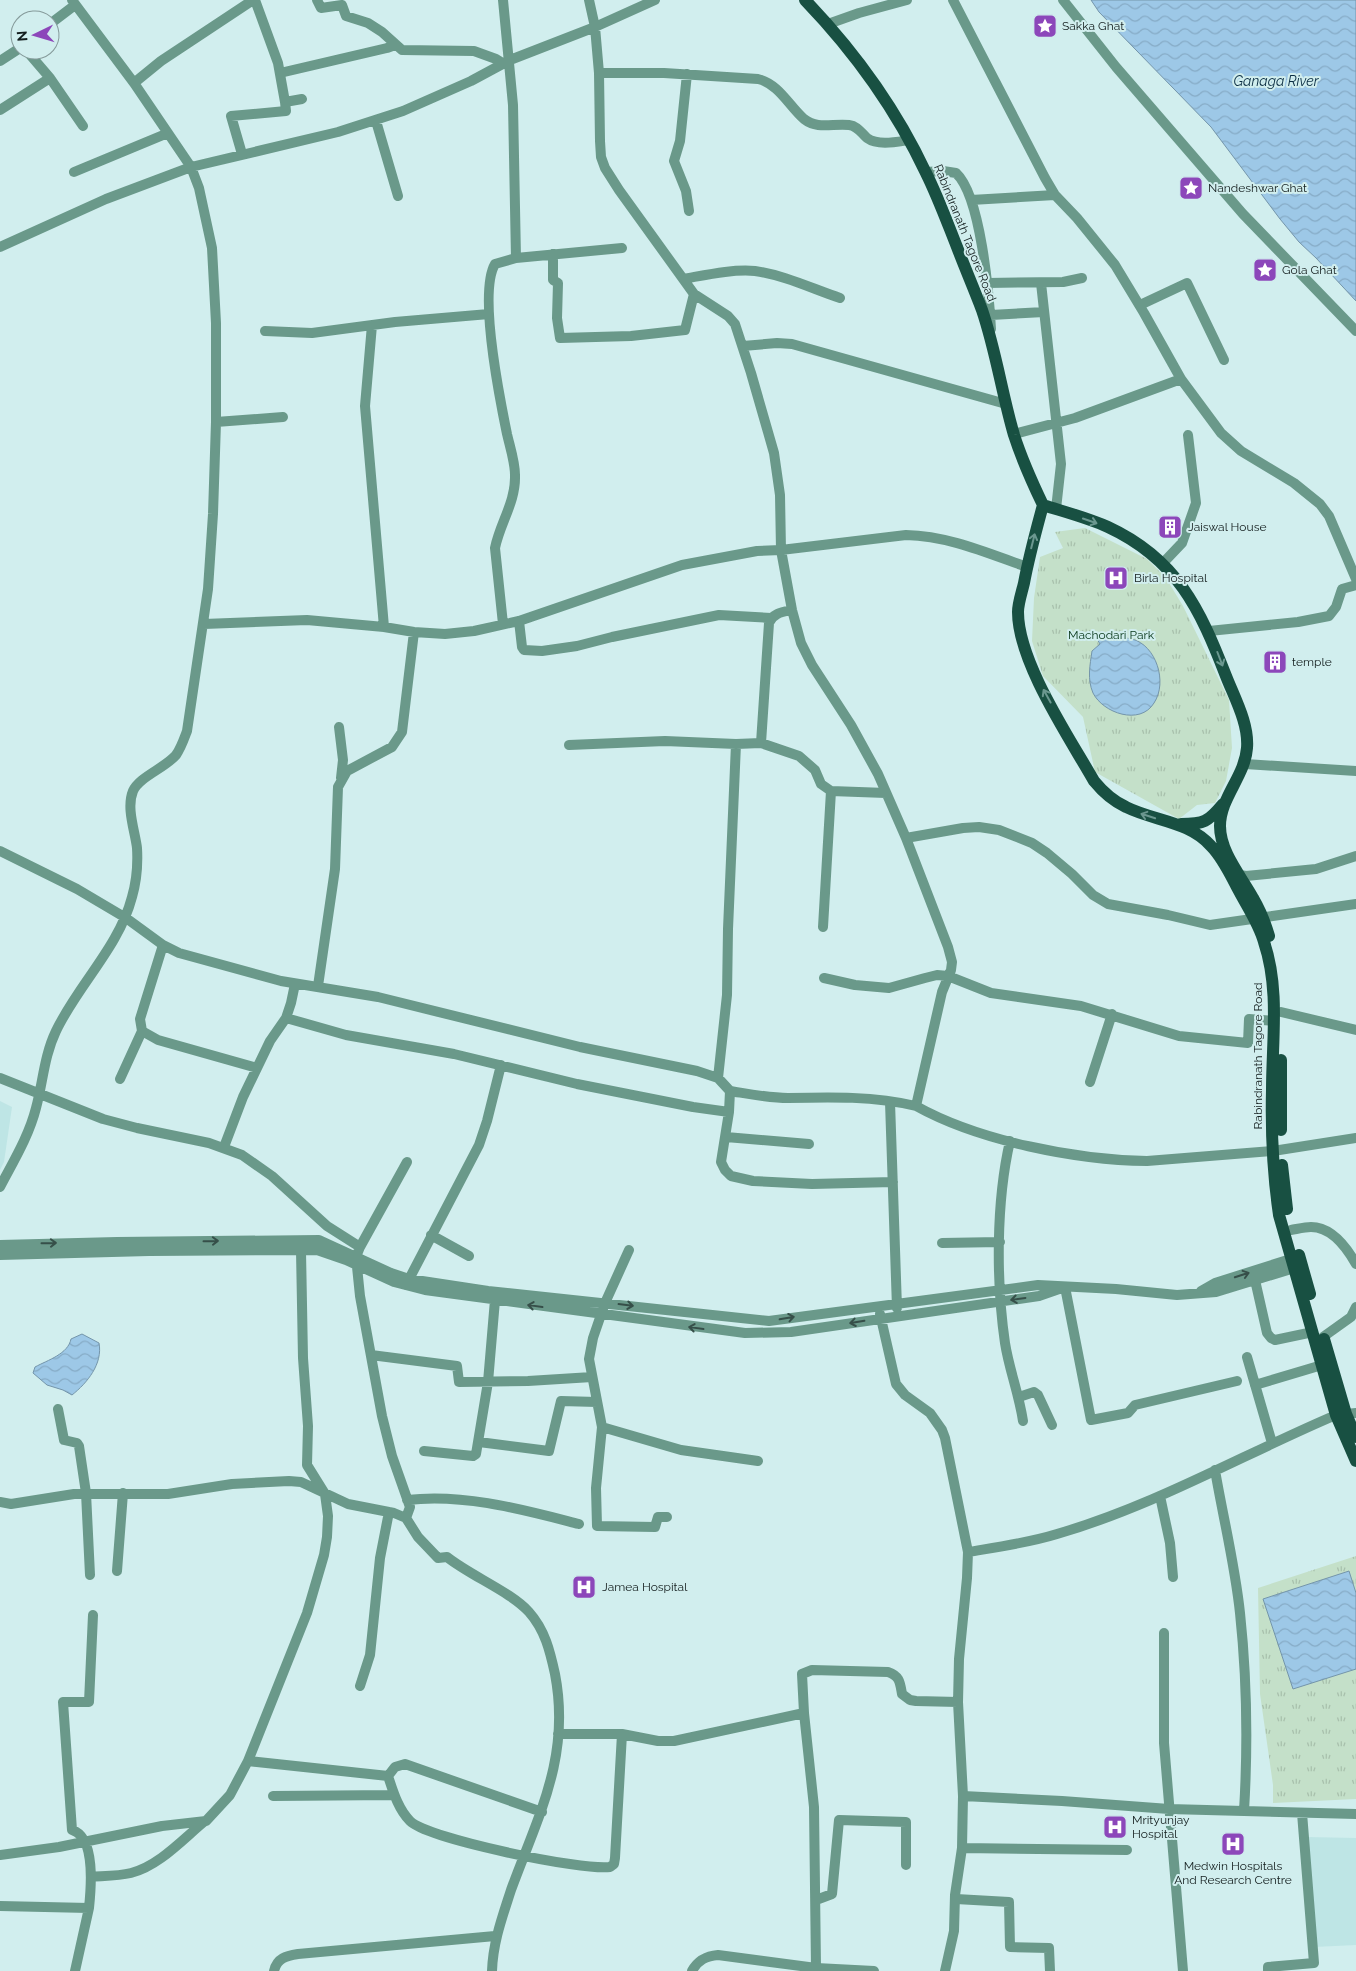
<svg xmlns="http://www.w3.org/2000/svg" width="1356" height="1971" viewBox="0 0 1356 1971" font-family="Raleway,sans-serif">
<style>
.built{fill:#bee5e5}
.park{fill:url(#park-tufts)}
.water{fill:url(#water-waves);stroke:#7495aa}
.lines{fill:none;stroke-linecap:round;stroke-linejoin:round}
.minor{stroke:#6a998a;stroke-width:10}
.major{stroke:#185042;stroke-width:12}
.oneway{stroke:#6b978f}
.oneway2{stroke:#364f49}
.labels{text-anchor:middle;stroke-width:4;stroke-linejoin:round;paint-order:stroke}
.poi-label{font-size:12px;fill:#131d1d;stroke:#d1eeee;text-anchor:start}
.street-label{font-size:12px;fill:#131d1d;stroke:#d1eeee}
.park-label{font-size:12px;fill:#053516;stroke:#d1eeee}
.water-label{font-size:14px;font-style:italic;fill:#092c42;stroke:#d1eeee}
</style>
<defs>
<pattern id="park-tufts" width="24" height="20" patternUnits="userSpaceOnUse" patternTransform="scale(1.25)"><rect width="24" height="20" fill="#c4e0c9"/><path d="M3 7l-1-3M5 7V3M7 7l1-3M15 17l-1-3M17 17v-4M19 17l1-3" fill="none" stroke="#a8c0ac"/></pattern>
<pattern id="water-waves" width="16" height="10" patternUnits="userSpaceOnUse" patternTransform="scale(1.25)"><rect width="16" height="10" fill="#9dc8e7"/><path d="M0 5q4-4 8 0t8 0" fill="none" stroke="#86abc6"/></pattern>
</defs>
<rect width="100%" height="100%" fill="#d1eeee"/>
<path class="built" d="M0 1101 12 1107 4 1162 0 1170Z
M1306 1837 1356 1838V1945L1314 1947Z"/>
<path class="park" d="M1085 528 1147 559 1166 578 1183 606 1229 700 1232 748 1226 781 1215 803 1197 805 1179 819 1095 772 1083 717 1043 676 1032 641 1034 598 1040 557 1063 548 1055 532Z
M1356 1556V1799L1273 1803V1785L1260 1694 1258 1588Z"/>
<path class="water" d="M1091 0H1356V301L1316 258 1299 242 1280 219 1211 127 1099 12Z
M1105 633 1109 638C1116 638 1125 637 1132 639 1156 645 1168 682 1154 703 1140 726 1103 713 1093 693 1087 679 1090 665 1092 651L1100 644 1097 639Z
M82 1334 99 1343C103 1364 87 1383 72 1395L63 1390 47 1385 33 1373 35 1367C48 1360 68 1354 71 1339Z
M1349 1571 1356 1593V1669L1293 1689 1263 1599Z"/>
<g class="lines">
<path class="minor" d="M255 0 278 63 285 102
M317 0 321 8 342 5 346 16 368 23 382 32 402 50 474 51 496 59 504 64
M589 0 595 27 599 73 600 141 601 157 605 168 619 190 694 294 728 316 735 324 751 373 774 453 780 495 781 550 792 610 801 643 812 665 851 725 878 774 906 838 948 947 952 962 951 970 942 992 916 1106C979 1141 1076 1160 1147 1161L1273 1151 1356 1138
M953 0 1045 178 1055 195 1077 218 1115 265 1144 313 1181 379 1221 433 1241 451 1294 483 1320 504 1329 516 1356 579
M1063 0 1116 67 1243 214 1356 331
M50 24 75 5
M828 24 859 13 907 0
M26 50 50 78 83 126
M0 61 20 48
M280 73 387 48 395 45
M599 73H664L758 79C779 84 789 106 804 119 818 130 833 123 849 125 858 126 861 133 867 138 878 146 896 142 909 140
M687 74 680 141 674 161 686 191 689 211
M134 83 161 61 253 0
M0 110 50 78
M376 121 398 196
M242 154 231 116 286 111 285 102 302 99
M74 172 168 133
M926 172 943 171 956 173C981 196 989 295 991 329
M971 200 1055 195
M0 247 106 199 191 167 338 132 403 111 471 81 510 60 595 27 655 0
M553 254V280L558 283 557 318 560 338 631 336 685 330 694 294
M516 258 622 248
M683 279C706 275 732 269 755 271 784 275 813 289 840 298
M987 283 1063 282 1082 278
M1041 283 1061 464 1056 509
M1140 305 1187 283 1224 360
M991 315 1044 312
M372 325 365 406 384 627
M265 331 312 333 395 322 489 314
M743 346 777 343 792 344 1006 404
M216 422 283 417
M1014 434 1075 418 1181 379
M1163 563 1182 543 1196 503 1188 435
M519 621 522 647 524 650 542 651 577 646 612 637 719 615 771 618
M204 624 307 620 384 627 414 632 445 634 474 631 519 621 682 565 757 551 781 550 906 535C949 536 987 553 1027 567
M503 624 495 548C500 523 516 502 515 475 515 462 510 447 507 434 500 400 478 293 495 264L516 258 513 105 503 0
M1209 631 1298 622 1329 616 1336 607 1342 589 1356 585
M339 727 343 760 341 778
M761 743 799 756 815 770 821 784 831 791 886 793
M569 745 665 741 736 744
M1245 764 1356 771
M906 838 963 828 979 827 999 830 1032 843 1047 853 1072 874 1093 895 1108 904 1168 915 1210 925 1356 904
M0 851 77 889 126 918 163 945 179 953 281 981 378 997 580 1047 697 1071 718 1078 730 1091C749 1094 769 1098 788 1098 831 1097 874 1096 916 1106
M1240 875 1246 876 1316 869 1356 856
M823 927 831 791
M163 945 140 1019 142 1031 158 1040 257 1068
M824 978 855 985 889 988 925 978 937 975 948 976 991 993 1081 1006 1179 1036 1248 1043 1249 1019 1274 1021
M318 986 335 869 338 787 347 771 392 747 402 732 414 632
M1281 1012 1356 1030
M286 1018 346 1035 454 1054 577 1084 693 1107 729 1112 730 1091
M0 1078 103 1119 137 1128 209 1143 242 1155 272 1176 327 1226 360 1247 356 1257 360 1296 382 1416 392 1456 410 1507 406 1518 418 1537 438 1558 447 1557C471 1576 511 1592 529 1612 545 1630 550 1651 555 1674 571 1757 538 1816 511 1890 502 1918 493 1942 492 1971
M718 1078 727 995 728 929 736 744 761 743 769 623C773 613 782 612 792 610
M120 1079 142 1031
M1090 1082 1112 1014
M890 1102 897 1308
M729 1112 721 1162 725 1170 731 1176 753 1181 812 1184 893 1182
M726 1137 809 1144
M1010 1141C996 1202 996 1281 1005 1343 1009 1369 1019 1394 1023 1421
M224 1147 243 1097 270 1041 286 1018 291 1003 295 984
M0 1187C13 1162 29 1136 36 1108 43 1082 44 1056 56 1031 78 985 119 947 132 897 137 880 138 865 137 848 135 831 126 808 133 791 139 777 165 768 176 755 181 748 184 739 187 731L208 589 213 514 216 422V323L212 248 199 188 191 167 134 83 72 0
M1291 1230C1297 1229 1305 1227 1311 1227 1332 1227 1347 1248 1356 1264
M431 1235 469 1256
M942 1243 1000 1242
M0 1245 117 1242 319 1240 391 1273 409 1279 488 1291 769 1321 1038 1285 1116 1289 1177 1295 1216 1292 1301 1266
M360 1247 407 1162
M629 1250 605 1303 593 1338 589 1359 602 1427 596 1488 597 1526 655 1527 658 1517H667
M0 1255 149 1251 317 1250 346 1260 394 1282 425 1290 745 1333 791 1332 1039 1296 1062 1288
M1255 1280 1267 1333 1271 1338 1275 1340 1313 1332
M406 1285 479 1145 487 1121 501 1065
M1065 1287 1091 1420 1128 1413 1135 1405 1237 1381
M1201 1291 1215 1283 1297 1257
M880 1314 896 1384 905 1395 930 1413 942 1430 945 1438 968 1552 967 1578 959 1659 958 1702 963 1796 962 1848 955 1895 954 1931 945 1971
M1323 1337 1351 1317 1356 1307
M371 1355 457 1366 459 1382 528 1381 592 1377
M1247 1357 1272 1443
M1255 1385 1322 1365
M1019 1397 1034 1392 1038 1395 1052 1425
M58 1409 64 1440 77 1443 79 1446 86 1493 90 1575
M602 1427 681 1450 758 1461
M479 1442 549 1451 561 1401 597 1402
M424 1451 473 1456 476 1454 488 1382 495 1300
M1215 1470C1223 1517 1235 1565 1240 1613 1247 1679 1248 1745 1244 1811
M1160 1496 1170 1543 1173 1577
M407 1500C464 1493 524 1510 579 1524
M0 1502 11 1504 74 1494H168L232 1484 289 1481 301 1482 348 1504 394 1513 406 1518
M968 1552C998 1547 1028 1543 1057 1534 1154 1506 1244 1454 1336 1415L1356 1413
M117 1571 123 1493
M1164 1633V1743L1183 1971
M360 1686 370 1655 380 1558 389 1512
M558 1734H622L658 1741H674L804 1713
M248 1761 388 1776
M388 1776C393 1791 398 1809 410 1821 428 1839 583 1871 610 1867L614 1864 615 1858 622 1734
M388 1776 395 1767 405 1764 542 1812
M273 1796 394 1795
M963 1796 1062 1801 1169 1809 1356 1814
M962 1848 1127 1850
M0 1855 59 1847 162 1826 206 1821 230 1795 248 1761 307 1613 324 1555 327 1537 328 1516 325 1494 307 1465 308 1426 303 1358 301 1251
M91 1877C104 1876 118 1876 131 1873 159 1866 183 1839 205 1821
M956 1899 1009 1902 1010 1947 1049 1948 1050 1971
M816 1900 832 1894 839 1820 906 1822V1865
M0 1906 89 1908 75 1971
M89 1908C91 1889 96 1837 72 1830L63 1702H89L93 1615
M816 1968 814 1807 804 1713 802 1674 812 1670 888 1672C900 1676 900 1683 902 1694L910 1700 916 1701 958 1702
M274 1971C277 1958 286 1956 298 1954L495 1936
M692 1971C698 1960 706 1956 718 1955L816 1968 874 1971
M1268 1971V1967L1314 1963 1302 1813"/>
<path class="major" d="M805 0C854 51 896 109 926 173 938 197 947 222 957 247 965 268 974 289 982 310 996 351 1002 394 1014 435 1022 460 1032 482 1043 505 1036 531 1029 556 1024 583 1022 592 1018 603 1018 612 1018 662 1069 737 1094 781 1103 792 1113 801 1126 807 1154 821 1189 821 1211 846 1223 858 1231 876 1239 891 1248 908 1259 924 1264 942 1280 989 1272 1041 1272 1090 1271 1131 1273 1174 1279 1215L1336 1415 1356 1461
M1043 505C1065 512 1088 518 1108 527 1177 559 1200 609 1226 676 1235 699 1249 724 1247 748 1245 776 1220 798 1220 826 1220 852 1241 876 1253 898 1260 910 1265 922 1269 936
M1181 824C1204 824 1208 822 1223 804
M1281 1060V1130
M1282 1165 1287 1209
M1299 1255 1310 1294
M1324 1339 1346 1414 1356 1437"/>
</g>
<defs><path id="oneway-shaft" d="M-6 0H5M1.5-3L5.5 0L1.5 3" fill="none" stroke-width="1.6" stroke-linecap="round" stroke-linejoin="round" transform="scale(1.25)"/></defs>
<g class="oneway">
<use href="#oneway-shaft" transform="translate(1090 521) rotate(19)"/>
<use href="#oneway-shaft" transform="translate(1033 541) rotate(-76)"/>
<use href="#oneway-shaft" transform="translate(1220 659) rotate(69)"/>
<use href="#oneway-shaft" transform="translate(1047 696) rotate(-119)"/>
<use href="#oneway-shaft" transform="translate(1148 816) rotate(-162)"/>
</g>
<g class="oneway2">
<use href="#oneway-shaft" transform="translate(211 1241) rotate(-1)"/>
<use href="#oneway-shaft" transform="translate(49 1243) rotate(-1)"/>
<use href="#oneway-shaft" transform="translate(1242 1275) rotate(-18)"/>
<use href="#oneway-shaft" transform="translate(1018 1299) rotate(172)"/>
<use href="#oneway-shaft" transform="translate(626 1305) rotate(7)"/>
<use href="#oneway-shaft" transform="translate(535 1306) rotate(-172)"/>
<use href="#oneway-shaft" transform="translate(787 1318) rotate(-10)"/>
<use href="#oneway-shaft" transform="translate(857 1322) rotate(171)"/>
<use href="#oneway-shaft" transform="translate(696 1328) rotate(-172)"/>
</g>
<defs>
<g id="sight-square" transform="scale(1.25)"><rect x="-9" y="-9" width="18" height="18" rx="4" fill="#8c47ba" stroke="#d1eeee"/><path d="M0-6L1.8-2.2L6-1.7L2.9 1.2L3.7 5.4L0 3.3L-3.7 5.4L-2.9 1.2L-6-1.7L-1.8-2.2Z" fill="#fff"/></g>
<g id="building-square" transform="scale(1.25)"><rect x="-9" y="-9" width="18" height="18" rx="4" fill="#8c47ba" stroke="#d1eeee"/><path d="M-4-6H4V6H1V3H-1V6H-4ZM-2.5-4.3h1.7v1.8h-1.7ZM.8-4.3h1.7v1.8H.8ZM-2.5-1h1.7V.8h-1.7ZM.8-1h1.7V.8H.8Z" fill="#fff"/></g>
<g id="hospital-square" transform="scale(1.25)"><rect x="-9" y="-9" width="18" height="18" rx="4" fill="#8c47ba" stroke="#d1eeee"/><path d="M-5-5h3v3.5h4V-5h3V5h-3V1.5h-4V5h-3Z" fill="#fff"/></g>
</defs>
<g fill-rule="evenodd">
<use href="#sight-square" x="1045" y="26"/>
<use href="#sight-square" x="1191" y="188"/>
<use href="#sight-square" x="1265" y="270"/>
<use href="#building-square" x="1170" y="527"/>
<use href="#hospital-square" x="1116" y="578"/>
<use href="#building-square" x="1275" y="662"/>
<use href="#hospital-square" x="584" y="1587"/>
<use href="#hospital-square" x="1115" y="1827"/>
<use href="#hospital-square" x="1233" y="1844"/>
</g>
<g class="labels">
<g class="poi-label">
<text x="1062" y="30">Sakka Ghat</text>
<text x="1208" y="192">Nandeshwar Ghat</text>
<text x="1282" y="274">Gola Ghat</text>
<text x="1188" y="531">Jaiswal House</text>
<text x="1134" y="582">Birla Hospital</text>
<text x="1292" y="666">temple</text>
<text x="602" y="1591">Jamea Hospital</text>
<text x="1132" y="1824">Mrityunjay<tspan x="1132" dy="14">Hospital</tspan></text>
<text x="1233" y="1870" text-anchor="middle">Medwin Hospitals<tspan x="1233" dy="14">And Research Centre</tspan></text>
</g>
<g class="street-label">
<text transform="translate(965 233) rotate(68)" y="4">Rabindranath Tagore Road</text>
<text transform="translate(1258 1056) rotate(-90)" y="4">Rabindranath Tagore Road</text>
</g>
<g class="park-label">
<text x="1111" y="639">Machodari Park</text>
</g>
<g class="water-label">
<text x="1276" y="86">Ganaga River</text>
</g>
</g>
<g transform="translate(35 35) rotate(265)"><circle r="24" fill="#d1eeee" stroke="#859a9a"/>
<path d="M0-4L9 19L0 12L-9 19Z" fill="#8c47ba"/>
<text y="-8" font-size="14" font-weight="bold" text-anchor="middle" fill="#131d1d">N</text>
</g>
</svg>
